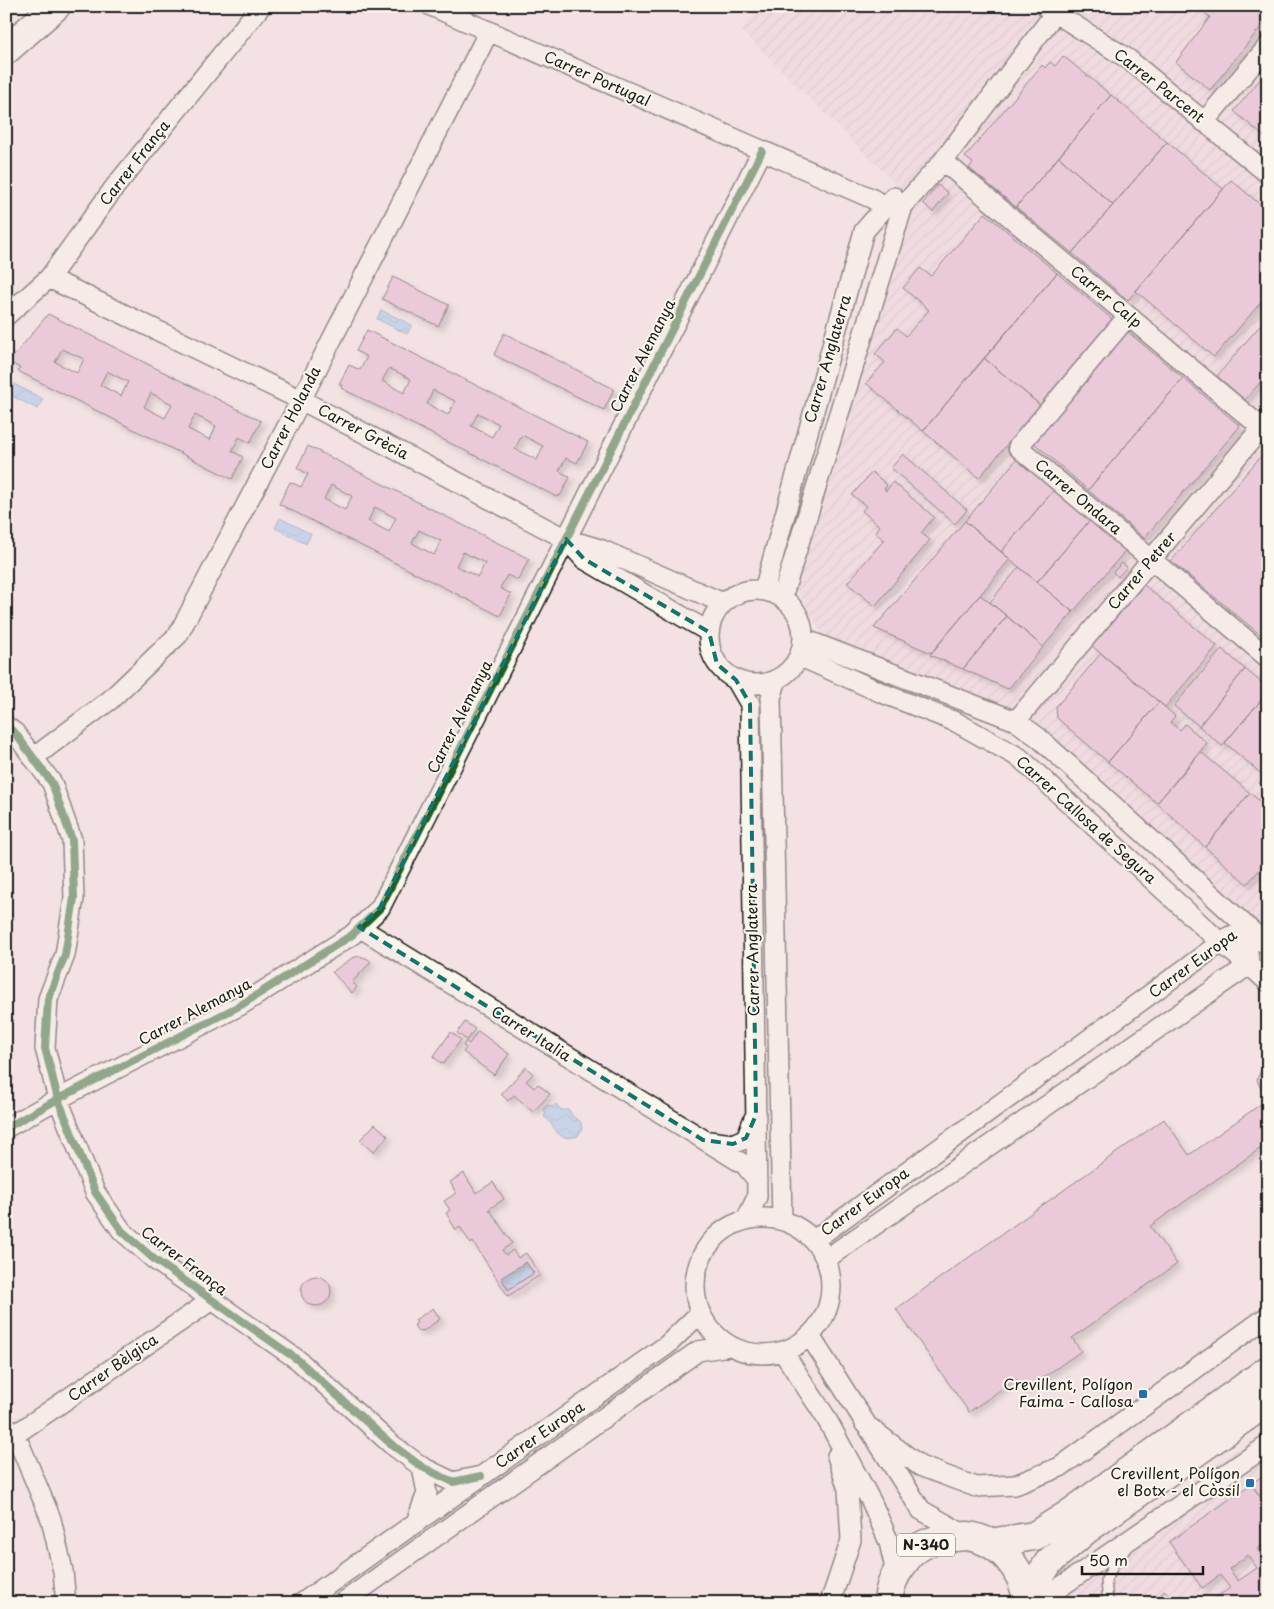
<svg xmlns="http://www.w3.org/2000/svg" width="1274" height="1609" viewBox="0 0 1274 1609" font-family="'Playpen Sans',sans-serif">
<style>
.industrial{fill:url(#industrial-furrows)}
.water{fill:url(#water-waves);stroke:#65809b}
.building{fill:#dfaecd;stroke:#1c1c1c;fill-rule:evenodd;filter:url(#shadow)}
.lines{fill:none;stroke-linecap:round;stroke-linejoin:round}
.lane-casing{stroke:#1c1c1c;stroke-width:12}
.street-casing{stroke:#1c1c1c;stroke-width:22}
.highway-casing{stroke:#1c1c1c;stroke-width:31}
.lane{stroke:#fbf7ec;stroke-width:9}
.street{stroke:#fbf7ec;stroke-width:19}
.highway{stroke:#fbf7ec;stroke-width:28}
.cycleway-casing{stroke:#fbf7ec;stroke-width:11}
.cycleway{stroke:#1b5e20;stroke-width:8}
.marked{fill:none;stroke:#0f766e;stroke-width:4;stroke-dasharray:10 6;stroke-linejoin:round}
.poi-dot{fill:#1f6fb2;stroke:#fbf7ec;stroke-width:2}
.labels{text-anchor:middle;stroke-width:4;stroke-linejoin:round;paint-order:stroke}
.shield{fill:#fbf7ec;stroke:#5f5e5a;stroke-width:1}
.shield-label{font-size:14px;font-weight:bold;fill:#1c1c1c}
.street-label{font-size:15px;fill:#1c1c1c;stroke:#fbf7ec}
.poi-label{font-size:15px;fill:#1c1c1c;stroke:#fbf7ec;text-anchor:end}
</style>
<defs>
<pattern id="industrial-furrows" width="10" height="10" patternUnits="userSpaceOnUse" patternTransform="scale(1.25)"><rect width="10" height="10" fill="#edd2dc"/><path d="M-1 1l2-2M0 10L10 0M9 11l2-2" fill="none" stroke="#cbb4bc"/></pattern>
<pattern id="water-waves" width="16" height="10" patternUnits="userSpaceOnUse" patternTransform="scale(1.25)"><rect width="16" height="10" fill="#95c2ef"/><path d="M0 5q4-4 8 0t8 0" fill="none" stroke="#80a6cc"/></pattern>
<filter id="shadow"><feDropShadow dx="4.5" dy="4.5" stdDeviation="2.5" flood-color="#0004"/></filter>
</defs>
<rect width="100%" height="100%" fill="#f3e1e3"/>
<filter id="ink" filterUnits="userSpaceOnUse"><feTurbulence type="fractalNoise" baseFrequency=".02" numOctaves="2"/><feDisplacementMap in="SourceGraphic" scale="10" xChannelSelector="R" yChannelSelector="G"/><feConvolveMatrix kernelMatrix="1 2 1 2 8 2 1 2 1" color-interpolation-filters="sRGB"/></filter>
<g filter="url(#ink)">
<path class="industrial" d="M762 6H1268V957L1020 729 828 644 791 580 909 197 741 30Z
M1268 1428V1603H1066L1083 1558Z"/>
<path class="water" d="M381 310 412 325 407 334 377 319Z
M12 383 43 399 38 409 12 396 10 388Z
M280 518 311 534 306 544 275 528Z
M556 1104 561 1110H569L572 1116 581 1122 582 1129 578 1136C554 1143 558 1126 544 1117L546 1113 543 1109 547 1105 553 1107Z
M526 1262 534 1273 508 1290 501 1278Z"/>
<path class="building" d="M1196 6H1268V18L1210 90 1176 62 1210 17Z
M1063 56 1111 95 1016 207 969 168 973 163 965 157 1042 65 1045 68 1050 62 1055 66Z
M1268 70V140L1234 111Z
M1111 95 1167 142 1113 205 1059 157Z
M1167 142 1223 189 1128 300 1072 253Z
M1059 157 1113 205 1072 253 1016 207Z
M1231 180 1268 211V294L1214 357 1136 291Z
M938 185 948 193 933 212 923 203Z
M985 213 1057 273 923 431 866 383 885 362 875 354 897 328 906 336 929 310 903 288 920 268 931 276Z
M1057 273 1112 319 1040 405 984 358Z
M393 277 449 305 438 326 382 299Z
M48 314 261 421 250 443 239 437 232 451 243 457 232 479 18 371 20 368 9 362ZM62 349 84 359 77 373 55 362ZM107 371 128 382 121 396 100 385ZM151 393 172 404 165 418 144 407ZM195 415 216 426 210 440 188 429Z
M1268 316V373L1245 400 1217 376Z
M367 330 588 442 577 463 566 458 559 471 570 477 560 496 558 495 557 497 341 388 342 385 339 384 349 365 360 370 367 357 356 351ZM389 368 411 379 404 393 382 381ZM433 390 455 401 448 415 427 404ZM478 413 499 424 492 437 471 426ZM522 435 543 446 537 460 515 449Z
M1128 332 1183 378 1088 490 1034 443Z
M504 333 614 389 604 410 494 355Z
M984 358 1040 405 979 478 923 431Z
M1183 378 1240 426 1144 538 1088 490Z
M308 446 529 559 518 580 507 575 500 588 511 594 500 616 279 504 290 482 301 487 308 474 297 468ZM331 485 352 496 345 510 324 499ZM375 507 396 518 389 532 368 521ZM419 530 441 541 434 555 412 543ZM463 552 485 563 478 577 456 566Z
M1267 449 1268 450V641L1171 561Z
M903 454 967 510 955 524 891 468Z
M1017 459 1054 490 1001 552 965 521Z
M872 472 887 485 884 489 886 491 893 482 934 517 921 533 930 540 875 606 847 583 884 540 875 532 880 526 862 511 866 506 852 495Z
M1054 490 1090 520 1037 582 1001 552Z
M1090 520 1126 550 1073 612 1037 582Z
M965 521 1010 559 980 595 931 653 874 628Z
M1122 563 1127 567 1118 577 1113 572Z
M1019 567 1073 612 1043 647 990 602Z
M1144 585 1217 646 1165 707 1092 646Z
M980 595 1007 616 963 669 930 655Z
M1007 616 1043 647 1008 689 963 669Z
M1222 649 1245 669 1199 726 1174 706Z
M1101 653 1159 702 1108 762 1057 718 1056 707Z
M1245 669 1268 688V692L1222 746 1199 726Z
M1268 692V772L1264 776 1225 743Z
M1159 702 1175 716 1170 722 1180 730 1185 724 1207 743 1157 803 1108 762Z
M1201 752 1250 793 1205 847 1157 803Z
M1268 772V791L1259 783Z
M1250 793 1268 808V860L1247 884 1205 847Z
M360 956 368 959 371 962 352 982 357 987 352 993 332 972 352 958Z
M465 1022 475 1029 467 1040 457 1033Z
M478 1031 509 1054 494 1075 463 1052 466 1048 463 1046 466 1041 469 1044Z
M451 1032 461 1040 443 1064 433 1057Z
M526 1067 533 1074 526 1081 534 1088 538 1084 550 1094 533 1112 514 1095 508 1101 501 1094Z
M1266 1069H1268V1090L1260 1087 1257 1080 1260 1072Z
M1268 1099V1143L1150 1226 1177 1264 1072 1338 1081 1351 1024 1391 1016 1379 969 1412 896 1309 1164 1119 1189 1155Z
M375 1124 388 1136 373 1152 360 1140Z
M464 1173 476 1193 493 1182 504 1199 489 1209 512 1243 502 1250 506 1255 513 1250 518 1258 526 1253 540 1275 508 1296 473 1242 471 1244 460 1227 456 1230 446 1213 450 1210 444 1201 456 1193 450 1182ZM526 1262 534 1273 508 1290 501 1278Z
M301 1291a15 15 0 1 1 30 0a15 15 0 1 1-30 0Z
M433 1308 440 1319 423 1331 422 1330 418 1332 414 1325 417 1323 415 1320Z
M1268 1472V1507L1251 1484Z
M1251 1484 1268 1507V1542L1257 1549 1266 1562 1268 1560V1603H1212L1211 1601 1230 1588 1220 1575 1202 1588 1169 1542ZM1248 1555 1257 1568 1238 1581 1229 1569Z
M1164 1590 1179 1603H1154Z"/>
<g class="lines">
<g class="lane-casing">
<path id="lane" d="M1108 1603 1106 1580 1114 1564 1125 1550"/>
</g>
<g class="street-casing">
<path id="street" d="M431 6 871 198 885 206
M1046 7 1128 59 1268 174
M1204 122 1268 46
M943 161 1268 433
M49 278 301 400 566 539 600 549 723 603
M6 316 49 278 114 188 261 6
M1128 316 1018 447 1268 658
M566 539 584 559 709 632
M764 590 864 231 894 197
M709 637a47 47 0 1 1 94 0a47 47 0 1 1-94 0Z
M782 598 903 206 943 161 1055 13
M804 639 1016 721 1039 738 1268 946
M799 656 882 693 956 722 1020 758 1221 943 1249 965 1268 982
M777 679 771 698 782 1220
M736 680 750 704 757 1197 746 1220
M1016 721 1268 420
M6 726 15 733 52 783 72 840 74 898 65 955 48 999 45 1048 58 1099 95 1192 122 1231 155 1260 298 1360 391 1444 422 1467 453 1482 481 1476
M33 758 110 700 178 635 301 400 489 31
M359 927 745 1165 757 1180
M6 1128 58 1099 241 1005 352 935 380 908 762 151
M709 1141 733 1144 746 1138 754 1118
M695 1286a68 68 0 1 1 136 0a68 68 0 1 1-136 0Z
M814 1240 1230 936
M826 1259 1249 965 1246 926
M810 1336 921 1510 967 1536
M783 1352 825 1416 872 1503 889 1542 896 1573
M865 1424 920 1466 976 1487 1015 1485 1060 1467 1268 1316
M7 1427 20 1445 51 1519 63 1571 66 1603
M13 1436 212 1300
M416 1522 427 1493 422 1467
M302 1603 667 1345 700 1313
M342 1603 698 1351 729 1346
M829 1603 834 1591 851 1540 848 1489 837 1456
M1037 1603 1268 1445"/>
</g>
<g class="highway-casing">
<path id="highway" d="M6 50 56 6
M990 1543 1034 1536 1069 1514 1268 1370
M1027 1595 1049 1562 1087 1529 1268 1401
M888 1603C889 1588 894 1575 903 1564 906 1560 909 1555 913 1552 923 1543 939 1538 952 1537 957 1537 962 1536 967 1536 1000 1540 1025 1571 1027 1603"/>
</g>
<use href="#lane" class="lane"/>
<use href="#street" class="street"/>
<use href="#highway" class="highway"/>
<g class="cycleway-casing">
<path id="cycleway" d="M6 726 15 733 52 783 72 840 74 898 65 955 48 999 45 1048 58 1099 95 1192 122 1231 155 1260 298 1360 391 1444 422 1467 453 1482 481 1476
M6 1128 58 1099 241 1005 352 935 380 908 762 151"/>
</g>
<use href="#cycleway" class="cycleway"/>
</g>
</g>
<path d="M0 0H1274V1609H0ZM566 539 584 559 709 632 717 664 736 680 750 704 756 1115 746 1138 733 1144 703 1140 359 927 380 908Z" fill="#f3e1e3" fill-opacity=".55" fill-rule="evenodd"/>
<path class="marked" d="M566 539 584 559 709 632 717 664 736 680 750 704 756 1115 746 1138 733 1144 703 1140 359 927 380 908Z"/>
<g class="poi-dot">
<rect x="1138" y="1389" width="10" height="10" rx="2.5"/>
<rect x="1245" y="1478" width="10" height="10" rx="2.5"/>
</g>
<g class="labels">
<rect class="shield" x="897" y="1533.5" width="58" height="23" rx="4"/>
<g class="shield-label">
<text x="926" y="1550">N-340</text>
</g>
<g class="street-label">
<text transform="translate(597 79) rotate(24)" y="5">Carrer Portugal</text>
<text transform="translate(1159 86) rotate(38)" y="5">Carrer Parcent</text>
<text transform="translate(135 163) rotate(-52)" y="5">Carrer França</text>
<text transform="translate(1106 297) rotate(40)" y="5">Carrer Calp</text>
<text transform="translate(643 356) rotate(-63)" y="5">Carrer Alemanya</text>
<text transform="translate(828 359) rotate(-74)" y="5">Carrer Anglaterra</text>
<text transform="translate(291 418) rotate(-63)" y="5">Carrer Holanda</text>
<text transform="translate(363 432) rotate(28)" y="5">Carrer Grècia</text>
<text transform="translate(1078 497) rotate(40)" y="5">Carrer Ondara</text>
<text transform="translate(1142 571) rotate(-50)" y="5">Carrer Petrer</text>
<text transform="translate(460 717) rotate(-63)" y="5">Carrer Alemanya</text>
<text transform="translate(1086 820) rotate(42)" y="5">Carrer Callosa de Segura</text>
<text transform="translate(753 950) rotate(-91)" y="5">Carrer Anglaterra</text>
<text transform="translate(1193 964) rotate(-36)" y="5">Carrer Europa</text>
<text transform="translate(195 1012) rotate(-28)" y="5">Carrer Alemanya</text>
<text transform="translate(531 1034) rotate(32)" y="5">Carrer Italia</text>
<text transform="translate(865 1202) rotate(-36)" y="5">Carrer Europa</text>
<text transform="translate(184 1261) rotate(37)" y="5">Carrer França</text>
<text transform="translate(113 1368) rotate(-35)" y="5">Carrer Bèlgica</text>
<text transform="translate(540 1435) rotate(-35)" y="5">Carrer Europa</text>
</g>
<g class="poi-label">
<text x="1133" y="1390">Crevillent, Polígon<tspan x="1133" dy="17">Faima - Callosa</tspan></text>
<text x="1240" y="1479">Crevillent, Polígon<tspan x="1240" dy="17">el Botx - el Còssil</tspan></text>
</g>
</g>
<rect width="1274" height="1609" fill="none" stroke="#fbf7ec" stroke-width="25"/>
<rect x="12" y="12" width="1249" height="1584" fill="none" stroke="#1c1c1c" stroke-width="2" filter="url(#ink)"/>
<path d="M1082 1566v8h121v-8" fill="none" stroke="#1c1c1c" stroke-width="2.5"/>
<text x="1089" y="1566" font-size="15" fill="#1c1c1c" stroke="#fbf7ec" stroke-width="4" paint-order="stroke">50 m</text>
</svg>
